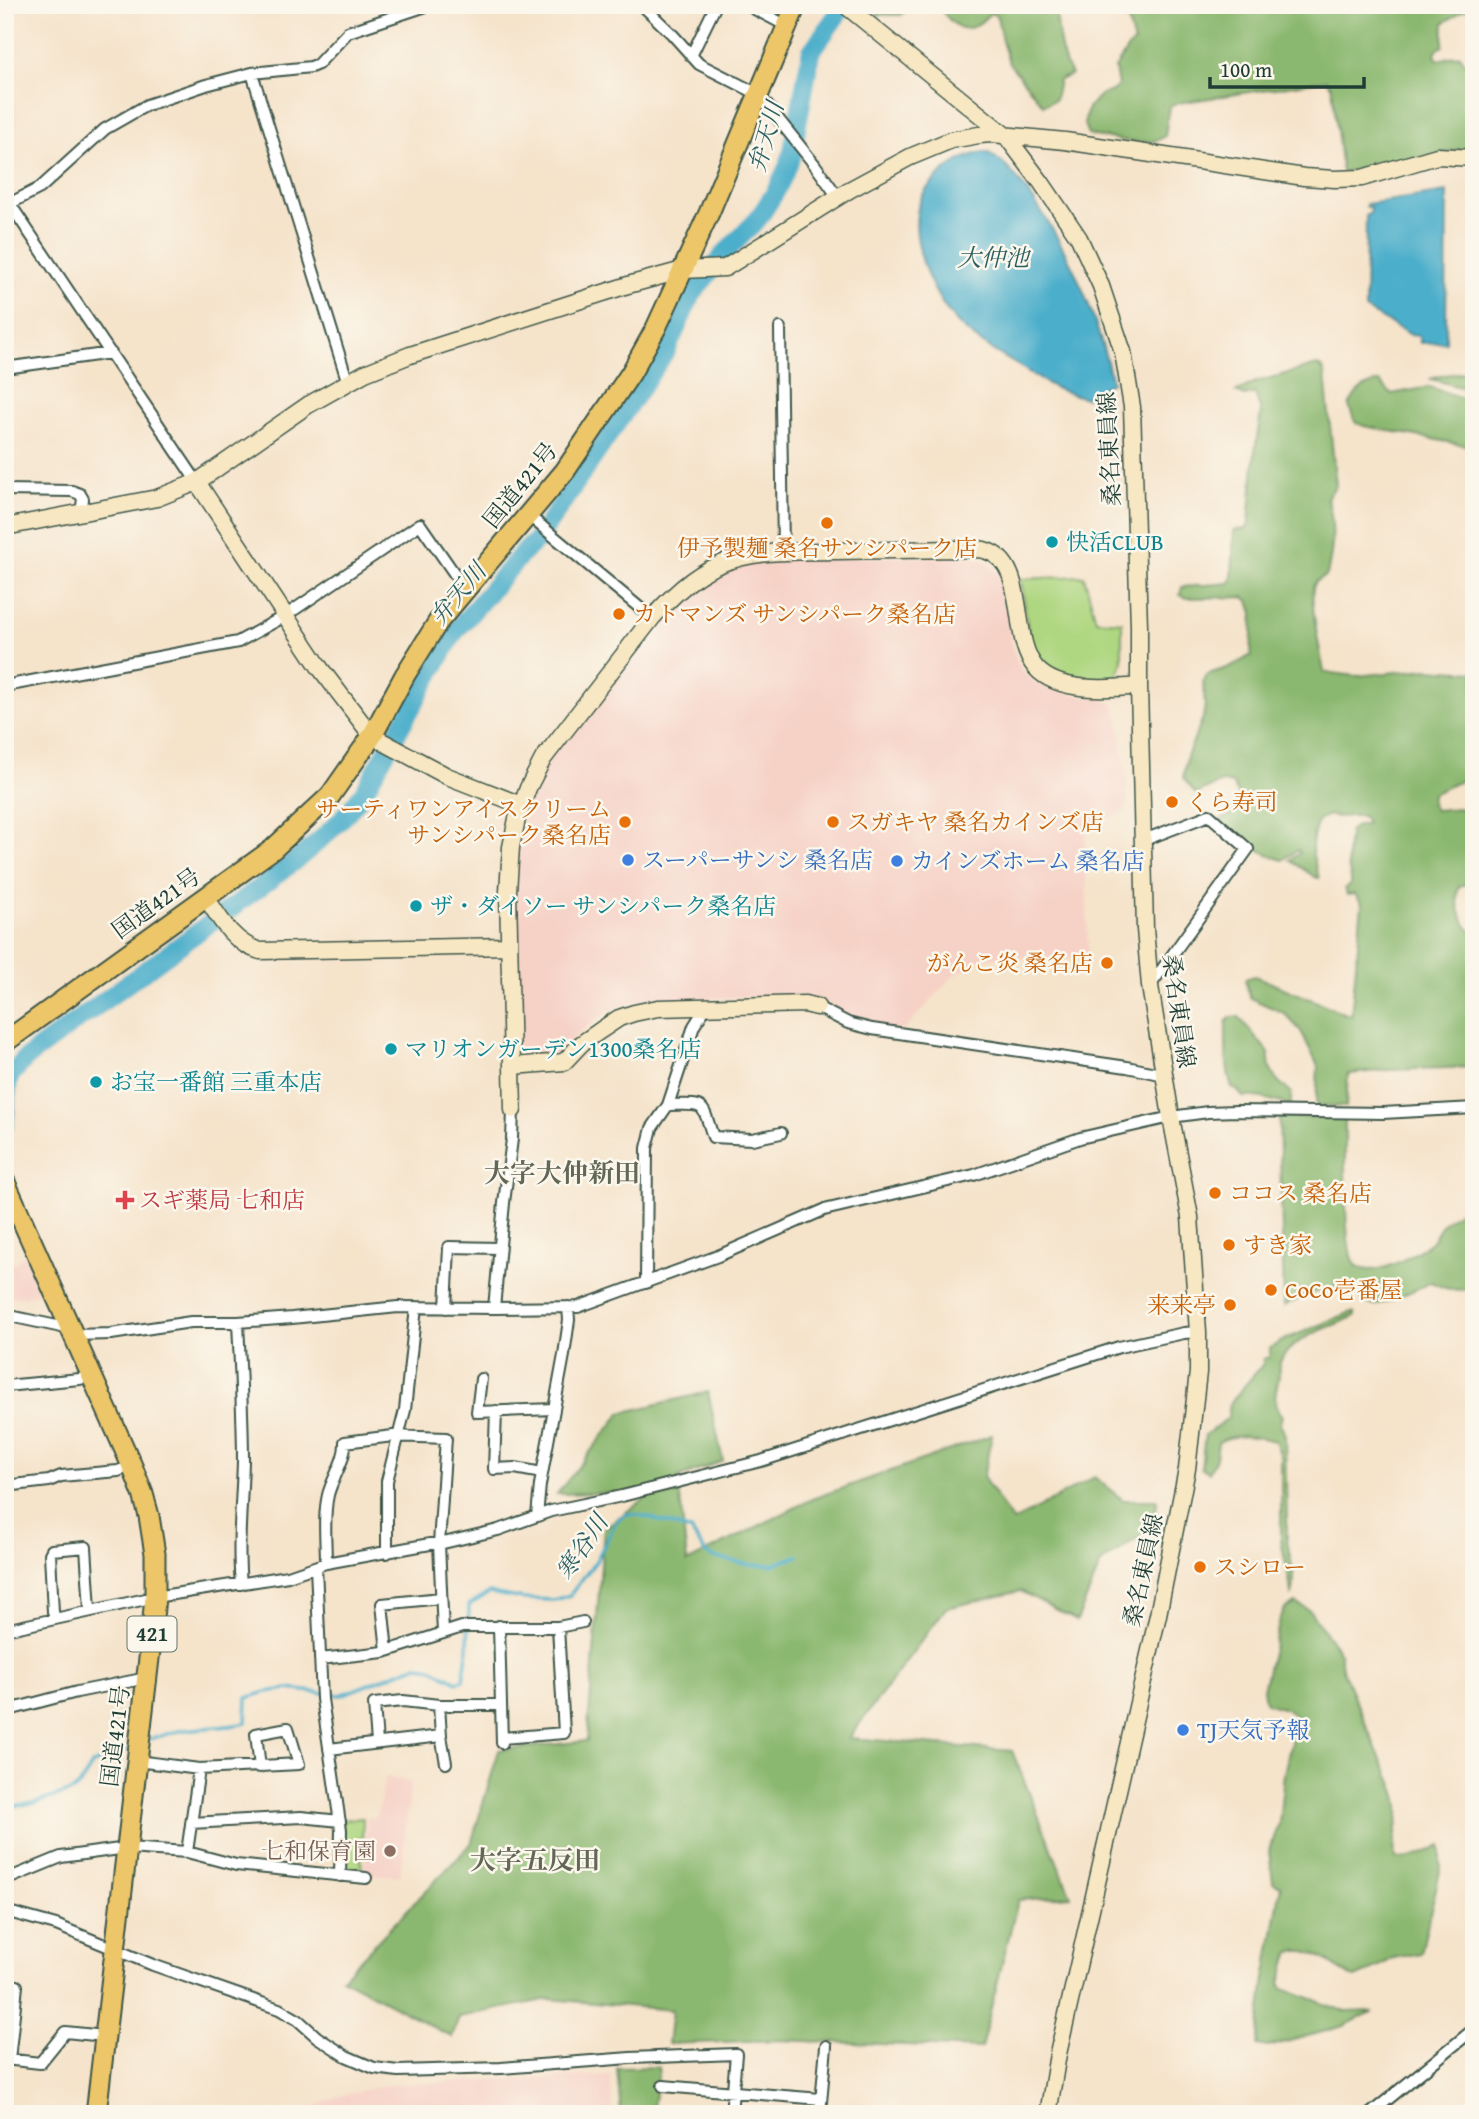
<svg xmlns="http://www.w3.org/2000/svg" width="1479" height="2119" viewBox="0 0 1479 2119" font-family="'Gentium Book Plus','Noto Serif JP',serif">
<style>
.built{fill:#f6d1c6}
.green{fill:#afd781;stroke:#678a5a;stroke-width:2}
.forest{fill:#8bb86f;stroke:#557a52;stroke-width:2}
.water{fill:#4baeca;stroke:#35767f;stroke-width:2}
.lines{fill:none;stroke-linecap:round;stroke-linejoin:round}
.stream{stroke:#4baeca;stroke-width:3.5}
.river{stroke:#4baeca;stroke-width:19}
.street-casing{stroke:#3f564a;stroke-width:14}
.secondary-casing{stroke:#3f564a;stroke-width:19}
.highway-casing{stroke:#3f564a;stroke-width:23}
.street{stroke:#fff;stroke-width:10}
.secondary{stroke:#f7e8c3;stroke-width:16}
.highway{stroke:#ecc669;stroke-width:19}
.food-dot{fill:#e8710a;stroke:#fbf7ec;stroke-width:2.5}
.culture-dot{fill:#0f9aa8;stroke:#fbf7ec;stroke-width:2.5}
.shop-dot{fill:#3f7fe0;stroke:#fbf7ec;stroke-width:2.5}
.health-dot{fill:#e0444e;stroke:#fbf7ec;stroke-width:2.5}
.education-dot{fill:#8d6e63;stroke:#fbf7ec;stroke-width:2.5}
.labels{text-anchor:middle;stroke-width:5;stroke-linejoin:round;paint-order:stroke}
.shield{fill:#fbf7ec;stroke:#61756b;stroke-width:2}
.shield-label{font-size:21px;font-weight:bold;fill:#1f3d34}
.street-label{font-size:23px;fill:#1f3d34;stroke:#fbf7ec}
.culture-label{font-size:23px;fill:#0d838f;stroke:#fbf7ec;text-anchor:start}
.food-label{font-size:23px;fill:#c56008;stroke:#fbf7ec;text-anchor:start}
.shop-label{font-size:23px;fill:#366cbe;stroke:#fbf7ec;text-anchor:start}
.health-label{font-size:23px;fill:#be3a42;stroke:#fbf7ec;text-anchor:start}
.education-label{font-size:23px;fill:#785e54;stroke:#fbf7ec;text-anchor:end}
.water-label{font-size:24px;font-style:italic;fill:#2c5f61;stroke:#fbf7ec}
.quarter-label{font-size:26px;font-weight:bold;fill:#636756;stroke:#fbf7ec}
</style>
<rect width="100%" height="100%" fill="#fbf7ec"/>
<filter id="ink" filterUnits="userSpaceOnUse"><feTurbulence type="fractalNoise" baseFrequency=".0143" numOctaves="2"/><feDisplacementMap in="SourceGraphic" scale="14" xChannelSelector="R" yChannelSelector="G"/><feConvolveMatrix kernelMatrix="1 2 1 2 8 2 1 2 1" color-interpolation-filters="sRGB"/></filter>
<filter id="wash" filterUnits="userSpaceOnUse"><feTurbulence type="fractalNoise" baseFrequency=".00686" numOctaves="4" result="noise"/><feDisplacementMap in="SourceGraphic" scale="28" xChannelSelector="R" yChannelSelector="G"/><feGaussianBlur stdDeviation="1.57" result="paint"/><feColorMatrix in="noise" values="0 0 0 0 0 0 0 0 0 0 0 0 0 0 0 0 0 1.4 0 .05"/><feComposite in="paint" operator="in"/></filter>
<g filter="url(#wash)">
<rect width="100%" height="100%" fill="#f5e3ca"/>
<path class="built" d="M970 556 986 562 998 573 1005 588 1012 649 1022 672 1038 684 1062 693 1101 699 1113 704 1118 717 1127 777V806L1122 813 1085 829 1088 957 985 958 954 975 903 1031 849 1020 828 1004 811 997H743L632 1002 606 1013 581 1031 563 1049 551 1056 529 1055 522 1052 518 1044 515 860 526 804 545 764 645 632 693 580 753 559Z
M26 1255 41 1292 18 1298 7 1295 5 1301V1261L13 1264Z
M385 1777 411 1782 400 1876 364 1874 367 1818 377 1817Z
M610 2075 613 2114H299L336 2097 385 2085Z"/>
<path class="green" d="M1084 576 1096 620 1122 622V662L1116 680 1069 677 1043 663 1029 638 1021 579Z
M363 1818 361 1875 342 1874V1820Z"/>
<path class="forest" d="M867 5H922L907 10 901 15H879Z
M937 5H1055C1058 29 1059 54 1071 75L1059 80 1055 100 1043 105 1009 63 1002 41 997 16 990 13C966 40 955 28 937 5Z
M1124 5H1474V43L1471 41 1470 28 1472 15 1469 10 1465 9 1444 23 1443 46 1436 50 1435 55 1438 60 1460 55 1474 78V150H1458L1373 168 1342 172 1332 87 1326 80 1178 103 1169 107 1165 136C1150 149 1108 137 1088 135L1084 124 1088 108 1100 95 1112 91 1118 86 1115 68 1128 48 1134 43Z
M1317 365 1323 369 1325 375 1336 485 1327 498C1335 522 1333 550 1327 575 1322 578 1317 579 1314 585 1308 598 1321 656 1324 672L1356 676 1428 669 1474 672V775L1436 792 1432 795 1431 804 1435 810 1459 808 1474 818V882L1459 886C1454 899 1461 925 1474 933V1067L1389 1070 1348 1074 1346 1107 1316 1105 1318 1066 1301 1031 1284 1013 1250 998 1245 979 1255 976 1351 1016 1362 904 1355 894 1347 895 1345 888 1351 884C1352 876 1349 873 1348 866 1346 855 1348 841 1350 830L1358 825H1367L1364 817C1351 813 1341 820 1328 815L1318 821C1308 848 1312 852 1319 878L1315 877 1290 860 1300 853 1298 850 1283 860C1258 852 1240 838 1219 821L1242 809V802L1233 784 1222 782 1196 794 1183 778 1187 756 1203 718 1205 705 1203 680 1208 674 1233 666 1251 655 1253 613 1249 601 1243 597 1187 598 1180 595 1182 587 1229 583 1232 579 1234 530 1246 529 1249 524 1255 451 1261 412 1255 393 1245 396 1236 392 1256 382Z
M1474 369V391L1431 379C1445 373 1459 375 1474 369Z
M1380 382 1391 394 1430 387 1474 402V447L1364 426 1355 422 1349 406C1356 391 1363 385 1380 382Z
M1231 1017H1239L1269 1053C1268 1073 1275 1080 1291 1092V1105C1274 1102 1260 1095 1243 1097L1237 1090 1232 1088C1225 1067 1226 1044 1226 1022Z
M1279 1117 1345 1118C1345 1141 1343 1250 1354 1263 1372 1283 1415 1254 1431 1242 1437 1237 1437 1229 1443 1224 1451 1215 1464 1209 1474 1202V1288C1459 1292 1444 1289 1431 1282 1420 1287 1383 1306 1374 1305 1363 1304 1361 1295 1352 1290 1335 1279 1300 1299 1284 1306Z
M1351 1312 1355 1313V1316C1332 1327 1287 1338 1279 1365 1278 1370 1280 1376 1278 1381 1275 1394 1272 1405 1282 1416L1280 1423 1285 1435 1287 1527C1284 1549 1299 1573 1292 1594L1281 1540V1456L1275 1441C1258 1437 1233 1432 1218 1443L1216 1458 1209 1472 1201 1468 1205 1435 1228 1418 1230 1403 1263 1364V1359L1270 1357V1348L1284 1340Z
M708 1392 723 1461 678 1478 687 1562 812 1499 992 1435 983 1477 1013 1522 1094 1477 1123 1500H1157L1155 1526 1101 1563 1077 1621 1021 1591 946 1608 849 1738 1012 1751 1071 1896 1018 1900 981 2048 778 2040 668 2044 672 2010 549 1999 459 2017 452 2037 342 1978 471 1844 499 1750 587 1741 604 1528 654 1492 557 1494 621 1413Z
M1296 1603 1309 1610 1340 1653 1342 1669C1355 1699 1368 1730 1381 1760 1387 1773 1395 1785 1398 1800 1403 1820 1390 1840 1396 1859 1415 1859 1424 1853 1441 1846V1867L1421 1953 1393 1958 1379 1967 1355 1978C1336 1971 1312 1941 1289 1954L1280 1983 1283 1988 1346 2012 1373 2011 1344 2026 1268 2047 1257 2045 1264 1985 1281 1886 1273 1882 1269 1851 1279 1824 1284 1774 1294 1729 1295 1715C1285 1705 1276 1709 1265 1702L1263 1689 1280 1620 1285 1609Z
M659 2067 652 2114H621L617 2068Z"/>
<path class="water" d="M987 152C1008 164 1020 182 1034 201 1073 256 1097 317 1112 382L1086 398C1077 396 1069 393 1060 390 1046 384 1032 374 1019 366 1000 355 981 344 965 330 939 307 922 271 917 236 915 219 917 200 929 186 944 169 963 154 987 152Z
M1447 192 1446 342 1420 343 1419 336 1411 335 1365 309 1366 215 1370 214 1371 207H1366V204Z"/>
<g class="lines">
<path class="stream" d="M150 1739C161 1736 172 1732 184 1730 204 1727 225 1728 246 1723L247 1698 266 1692 288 1689 341 1695 418 1665 433 1669 457 1682 463 1680 468 1649 469 1605 489 1593 524 1599 554 1600 570 1595 596 1561 616 1522C620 1517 624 1514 630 1514 642 1513 677 1527 691 1531L705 1552 712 1557 752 1565H772L798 1556
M5 1807 35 1803 73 1791 79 1786 93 1764 127 1750"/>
<path class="river" d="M5 1125 8 1083 10 1076 26 1058C95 1008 164 956 234 906 280 872 329 840 363 793L454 633 520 556 537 540 666 351 690 298 697 288 725 253 758 219 776 191 788 166 792 153 811 52 844 5"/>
</g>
</g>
<g filter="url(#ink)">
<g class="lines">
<g class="street-casing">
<path id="street" d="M642 5 672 34 699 64 758 94 815 165 838 197
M747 5 787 26
M691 56 716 5
M252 73 348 383
M10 204 197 482
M5 206 40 188 105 129 147 105 206 85 252 73 311 67 318 64 348 32 429 5
M780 328 783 552
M5 368 111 353
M5 490 72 491 80 494 83 499 81 513
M528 515 652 618
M5 686 238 642 285 616 420 524 465 589
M1144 840 1209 815 1248 849 1150 986
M817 1007 848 1023 872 1029 1127 1067 1165 1075
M668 1105C706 1105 701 1100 713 1137L752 1139 781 1133
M646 1283 647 1148 652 1128 668 1105 694 1026 706 1007
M446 1308 449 1247 499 1248
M494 1308 504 1203 512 1139 513 1110
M5 1315 71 1329
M238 1322C240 1368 243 1415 243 1461 242 1502 237 1543 241 1584
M73 1335 111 1334 191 1322H238L292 1318 398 1307 494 1308 578 1307 718 1256 824 1210 974 1175 1080 1138 1171 1117 1208 1112 1236 1111 1383 1113 1474 1108
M481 1379 477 1412 554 1409
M5 1386 80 1379 91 1375
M496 1411 494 1469 515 1468 542 1473
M5 1486 49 1481 61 1476 118 1471 132 1466
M537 1516 540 1485 564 1355 569 1320 568 1307
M387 1553V1481L405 1410 416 1307
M326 1563C326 1541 323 1516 328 1495 332 1478 346 1460 345 1442L393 1436 446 1438 439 1544 443 1633
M316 1567 322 1699 341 1830 340 1876
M55 1618 53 1612 50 1554 52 1550 86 1547 90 1610
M499 1626 502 1743
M5 1630 155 1597 288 1576 326 1563 430 1544H439L498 1530 551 1511 622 1496 761 1461 1119 1347 1184 1333 1198 1332
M387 1651 382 1604 441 1598
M320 1659 384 1652 462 1627H558L583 1622
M439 1705 441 1736 446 1763
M5 1711 77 1692 147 1678
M502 1738 564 1733 558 1627
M377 1743 374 1704 403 1701 439 1705H501
M329 1749 441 1736
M137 1761 199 1769 299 1764 288 1728 256 1734 260 1767
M191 1823 301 1817 340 1821
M187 1852 199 1769
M5 1880 61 1857 127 1848 187 1852 236 1865 366 1878
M5 1911 56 1925 153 1965 279 2009 298 2020 317 2037 346 2056 374 2068 398 2071 501 2068 630 2058 736 2054 731 2114
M5 1984 17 1986 9 2060
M5 2059 40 2063 65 2032 105 2036
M663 2086 821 2099
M820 2114 826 2046
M1370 2114 1474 2029"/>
</g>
<g class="secondary-casing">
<path id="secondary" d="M845 5 1006 136 1041 182 1079 238 1101 286 1123 352 1132 407 1139 626V686L1145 929 1150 986 1171 1117 1190 1217 1198 1332V1372L1187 1469 1158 1615 1058 2054 1048 2114
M197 482 320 668 372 736 447 776 521 805
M5 527 157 498 197 482 308 405 365 373 410 355 628 285 683 270 725 268 849 190 910 157 951 140 979 135 992 134 1065 141 1304 177 1335 179 1362 178 1437 156 1474 158
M206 897C220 919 233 943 260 951L509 946
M513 1066 564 1062 581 1044 601 1030 619 1018 634 1013 658 1008 805 1004 817 1007
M513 1110 508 891 511 847 517 819 528 788 543 759 652 618C671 597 692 576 718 565 754 549 797 552 834 551 875 550 916 550 958 549 966 550 976 548 984 550 1030 562 1009 638 1036 668 1058 693 1109 689 1139 686"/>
</g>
<g class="highway-casing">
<path id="highway" d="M5 1042 273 849 330 796 372 736 405 675 438 622 565 471 631 373 656 328 709 213 796 5
M5 1182 132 1466 143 1494 149 1516 155 1554V1597L150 1650 96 2114"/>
</g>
<use href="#street" class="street"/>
<use href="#secondary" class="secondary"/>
<use href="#highway" class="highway"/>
</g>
</g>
<g class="food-dot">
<circle cx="827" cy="523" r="7"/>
<circle cx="619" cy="614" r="7"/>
<circle cx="1172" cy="802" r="7"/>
<circle cx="625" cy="822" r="7"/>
<circle cx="833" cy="822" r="7"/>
<circle cx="1107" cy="963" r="7"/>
<circle cx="1215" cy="1193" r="7"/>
<circle cx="1229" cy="1245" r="7"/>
<circle cx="1271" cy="1290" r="7"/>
<circle cx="1230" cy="1305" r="7"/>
<circle cx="1200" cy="1567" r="7"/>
</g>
<g class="culture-dot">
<circle cx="1052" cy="542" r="7"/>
<circle cx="416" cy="906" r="7"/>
<circle cx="391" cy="1049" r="7"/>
<circle cx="96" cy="1082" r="7"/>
</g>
<g class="shop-dot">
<circle cx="628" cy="860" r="7"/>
<circle cx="897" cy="861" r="7"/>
<circle cx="1183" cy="1730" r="7"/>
</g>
<path class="health-dot" d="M121.5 1189.5h7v7h7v7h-7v7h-7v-7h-7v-7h7z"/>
<circle class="education-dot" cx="390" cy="1851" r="7"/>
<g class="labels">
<rect class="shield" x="127.5" y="1616.5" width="49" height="35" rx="5"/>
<g class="shield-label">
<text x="152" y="1641">421</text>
</g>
<g class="street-label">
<text transform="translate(1109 449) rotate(-93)" y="8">桑名東員線</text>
<text transform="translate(520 485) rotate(-51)" y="8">国道421号</text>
<text transform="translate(156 903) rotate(-36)" y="8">国道421号</text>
<text transform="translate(1179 1011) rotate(82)" y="8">桑名東員線</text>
<text transform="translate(1143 1570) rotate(-78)" y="8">桑名東員線</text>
<text transform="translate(115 1736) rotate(-83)" y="8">国道421号</text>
</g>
<g class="culture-label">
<text x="1066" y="550">快活CLUB</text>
<text x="430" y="914">ザ・ダイソー サンシパーク桑名店</text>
<text x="405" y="1057">マリオンガーデン1300桑名店</text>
<text x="110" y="1090">お宝一番館 三重本店</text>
</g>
<g class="food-label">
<text x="827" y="556" text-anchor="middle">伊予製麺 桑名サンシパーク店</text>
<text x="633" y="622">カトマンズ サンシパーク桑名店</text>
<text x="1186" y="810">くら寿司</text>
<text x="611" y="817" text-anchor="end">サーティワンアイスクリーム<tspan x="611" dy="26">サンシパーク桑名店</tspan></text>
<text x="847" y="830">スガキヤ 桑名カインズ店</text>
<text x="1093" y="971" text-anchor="end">がんこ炎 桑名店</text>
<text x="1229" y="1201">ココス 桑名店</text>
<text x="1243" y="1253">すき家</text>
<text x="1285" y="1298">CoCo壱番屋</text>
<text x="1216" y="1313" text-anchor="end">来来亭</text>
<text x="1214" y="1575">スシロー</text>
</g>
<g class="shop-label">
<text x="642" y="868">スーパーサンシ 桑名店</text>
<text x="911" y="869">カインズホーム 桑名店</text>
<text x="1197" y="1738">TJ天気予報</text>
</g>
<g class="health-label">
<text x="139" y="1208">スギ薬局 七和店</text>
</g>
<g class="education-label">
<text x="376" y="1859">七和保育園</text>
</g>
<g class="water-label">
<text transform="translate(766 137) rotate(-74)" y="8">弁天川</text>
<text x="993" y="266">大仲池</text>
<text transform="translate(458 594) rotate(-50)" y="8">弁天川</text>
<text transform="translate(582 1547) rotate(-56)" y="8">寒谷川</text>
</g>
<g class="quarter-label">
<text x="562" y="1182">大字大仲新田</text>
<text x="535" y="1869">大字五反田</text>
</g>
</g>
<rect width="1479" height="2119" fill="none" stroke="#fbf7ec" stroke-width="28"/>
<path d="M1210 77v10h154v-10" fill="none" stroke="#1f3d34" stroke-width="3.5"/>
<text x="1220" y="77" font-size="21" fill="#1f3d34" stroke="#fbf7ec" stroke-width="5" paint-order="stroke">100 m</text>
</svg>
